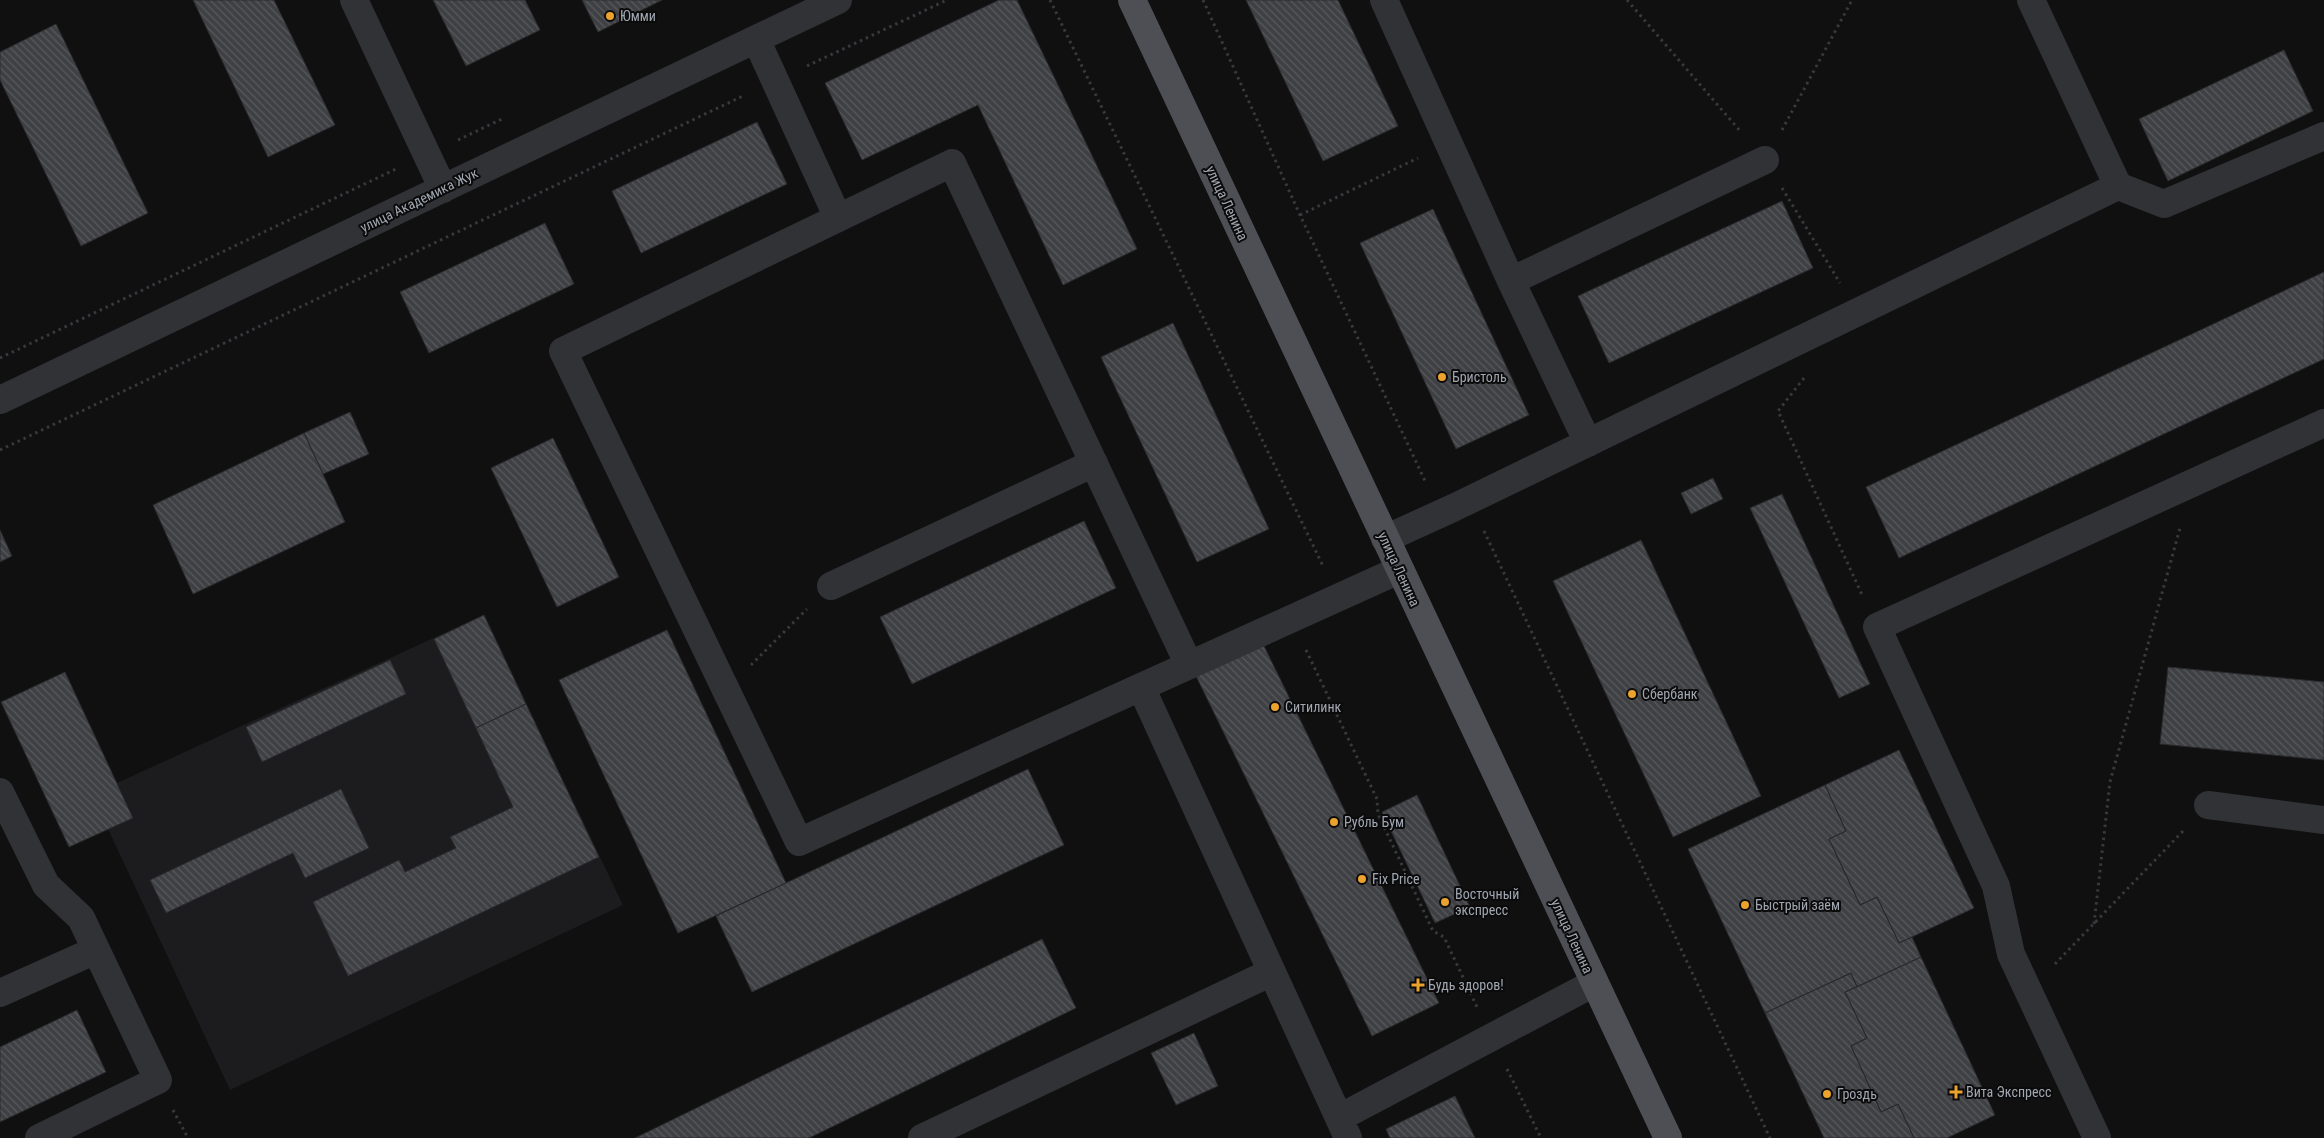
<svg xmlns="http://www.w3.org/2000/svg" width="2324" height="1138" viewBox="0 0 2324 1138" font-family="'Roboto Condensed',sans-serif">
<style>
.built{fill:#1c1c1e}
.building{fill:url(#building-back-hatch);stroke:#2a2a2d}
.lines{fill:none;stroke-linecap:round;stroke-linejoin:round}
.path{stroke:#37393d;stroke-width:3;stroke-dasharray:2.5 4;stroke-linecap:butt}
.minor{stroke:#313236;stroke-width:28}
.major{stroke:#4d4f55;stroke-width:28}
.poi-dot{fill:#eba32d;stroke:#0b0b0c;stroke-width:2}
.labels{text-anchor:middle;stroke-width:4;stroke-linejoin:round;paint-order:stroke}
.poi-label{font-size:14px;fill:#a1a7b1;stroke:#0b0b0c;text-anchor:start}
.street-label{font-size:14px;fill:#a1a7b1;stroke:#0b0b0c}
</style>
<defs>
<pattern id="building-back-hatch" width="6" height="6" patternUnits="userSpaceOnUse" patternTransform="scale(1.25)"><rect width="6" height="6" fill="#3f4044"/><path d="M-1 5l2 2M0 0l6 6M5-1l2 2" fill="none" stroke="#58595d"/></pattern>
</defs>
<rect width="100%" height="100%" fill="#101011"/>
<path class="built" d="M484 615 623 905 230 1090 108 829 133 817 117 783Z"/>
<path class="building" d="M193 0H274L335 125 268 157Z
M433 0H525L540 30 466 66Z
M582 0H662L598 32Z
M999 0H1017L1137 249 1063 285 978 105 862 160 825 83Z
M1246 0H1338L1398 126 1323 161Z
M56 24 148 213 81 246 0 80V52Z
M2284 50 2313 111 2168 181 2139 119Z
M757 122 787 184 641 253 612 191Z
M1782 201 1813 268 1609 363 1578 296Z
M1433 209 1529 415 1456 449 1360 243Z
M545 223 574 284 429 353 400 292Z
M2324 272V359L1899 558 1866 487Z
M1173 323 1269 529 1197 562 1101 357Z
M350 412 369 454 323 474 304 433Z
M304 433 345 522 193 594 153 505Z
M553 438 619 577 557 607 491 468Z
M1713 478 1723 499 1691 514 1681 493Z
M1782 494 1870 684 1839 698 1750 508Z
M1084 521 1116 588 912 684 880 617Z
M0 530 12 556 0 562Z
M1641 540 1761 796 1673 837 1553 581Z
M484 615 526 704 476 728 434 639Z
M667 630 786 883 678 933 559 680Z
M1263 644 1439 1003 1372 1036 1196 676Z
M390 660 406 694 262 762 246 727Z
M2168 667 2324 682V760L2160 744Z
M65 672 133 818 69 847 1 702Z
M526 704 599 857 348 976 313 902 399 860 405 872 456 848 450 837 513 807 476 728Z
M1899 750 1974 908 1899 943 1877 897 1860 905 1829 839 1846 831 1825 785Z
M1028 769 1064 845 752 992 716 916Z
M1825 785 1846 831 1829 839 1860 905 1877 897 1899 943 1912 937 1921 957 1857 987 1851 973 1765 1013 1688 849Z
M341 789 369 848 305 878 293 853 166 913 150 880Z
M1417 795 1470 907 1435 923 1382 812Z
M1042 939 1076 1008 809 1138H635Z
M1921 957 1995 1115 1947 1138H1914L1898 1104 1881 1112 1851 1046 1867 1038 1845 992Z
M1851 973 1857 987 1845 992 1867 1038 1851 1046 1881 1112 1898 1104 1914 1138H1824L1765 1013Z
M77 1010 106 1072 0 1122V1047Z
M1194 1033 1218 1086 1176 1105 1151 1053Z
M1455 1096 1475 1138H1390L1386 1129Z"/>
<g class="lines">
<path class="path" d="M1050 0 1323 566
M1203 0 1300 215 1426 483
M1627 0 1741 132
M807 66 947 0
M1782 130 1852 0
M458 140 502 119
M1782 188 1840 283
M1300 215 1418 158
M0 358 396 169
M1804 378 1778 411 1863 597
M0 450 745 95
M1484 531 1770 1138
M1306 650 1377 799 1378 814 1433 931 1444 937 1477 1007
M751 665 807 609
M2094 924 2110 782 2180 528
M2055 964 2184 830
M1507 1069 1541 1138
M173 1110 188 1138"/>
<path class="minor" d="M354 0 443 189
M1384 0 1511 281
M2031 0 2118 186
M756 39 838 218
M0 400 838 0
M1588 443 1511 281 1765 160
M1385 539 1453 508 2118 186 2164 204 2324 136
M831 586 1094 463
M1141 687 799 842 563 351 952 163 1189 665
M0 792 46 885 81 918 158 1080 39 1138
M2208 805 2324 820
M0 993 96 950
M1339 1118 1141 687 1399 570
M922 1138 1272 972
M1348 1138 1339 1118 1594 983
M2097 1138 2011 954 1996 886 1877 627 2324 423"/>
<path class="major" d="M1132 0 1668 1138"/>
</g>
<g class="poi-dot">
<circle cx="610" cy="16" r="5"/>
<circle cx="1442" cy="377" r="5"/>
<circle cx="1632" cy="694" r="5"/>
<circle cx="1275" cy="707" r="5"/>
<circle cx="1334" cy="822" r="5"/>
<circle cx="1362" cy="879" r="5"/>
<circle cx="1445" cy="902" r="5"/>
<circle cx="1745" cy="905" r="5"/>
<path d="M1415.5 977.5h5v5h5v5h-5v5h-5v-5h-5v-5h5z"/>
<path d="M1953.5 1084.5h5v5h5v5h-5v5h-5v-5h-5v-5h5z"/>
<circle cx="1827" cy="1094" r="5"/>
</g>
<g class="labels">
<g class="poi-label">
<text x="620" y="21">Юмми</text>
<text x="1452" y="382">Бристоль</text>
<text x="1642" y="699">Сбербанк</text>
<text x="1285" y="712">Ситилинк</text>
<text x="1344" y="827">Рубль Бум</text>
<text x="1372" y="884">Fix Price</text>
<text x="1455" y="899">Восточный<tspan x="1455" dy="16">экспресс</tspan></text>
<text x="1755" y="910">Быстрый заём</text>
<text x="1428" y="990">Будь здоров!</text>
<text x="1966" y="1097">Вита Экспресс</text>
<text x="1837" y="1099">Гроздь</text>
</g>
<g class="street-label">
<text transform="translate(419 200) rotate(-26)" y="5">улица Академика Жук</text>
<text transform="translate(1227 203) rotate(65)" y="5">улица Ленина</text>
<text transform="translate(1399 569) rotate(65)" y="5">улица Ленина</text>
<text transform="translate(1572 936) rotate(65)" y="5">улица Ленина</text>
</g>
</g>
</svg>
